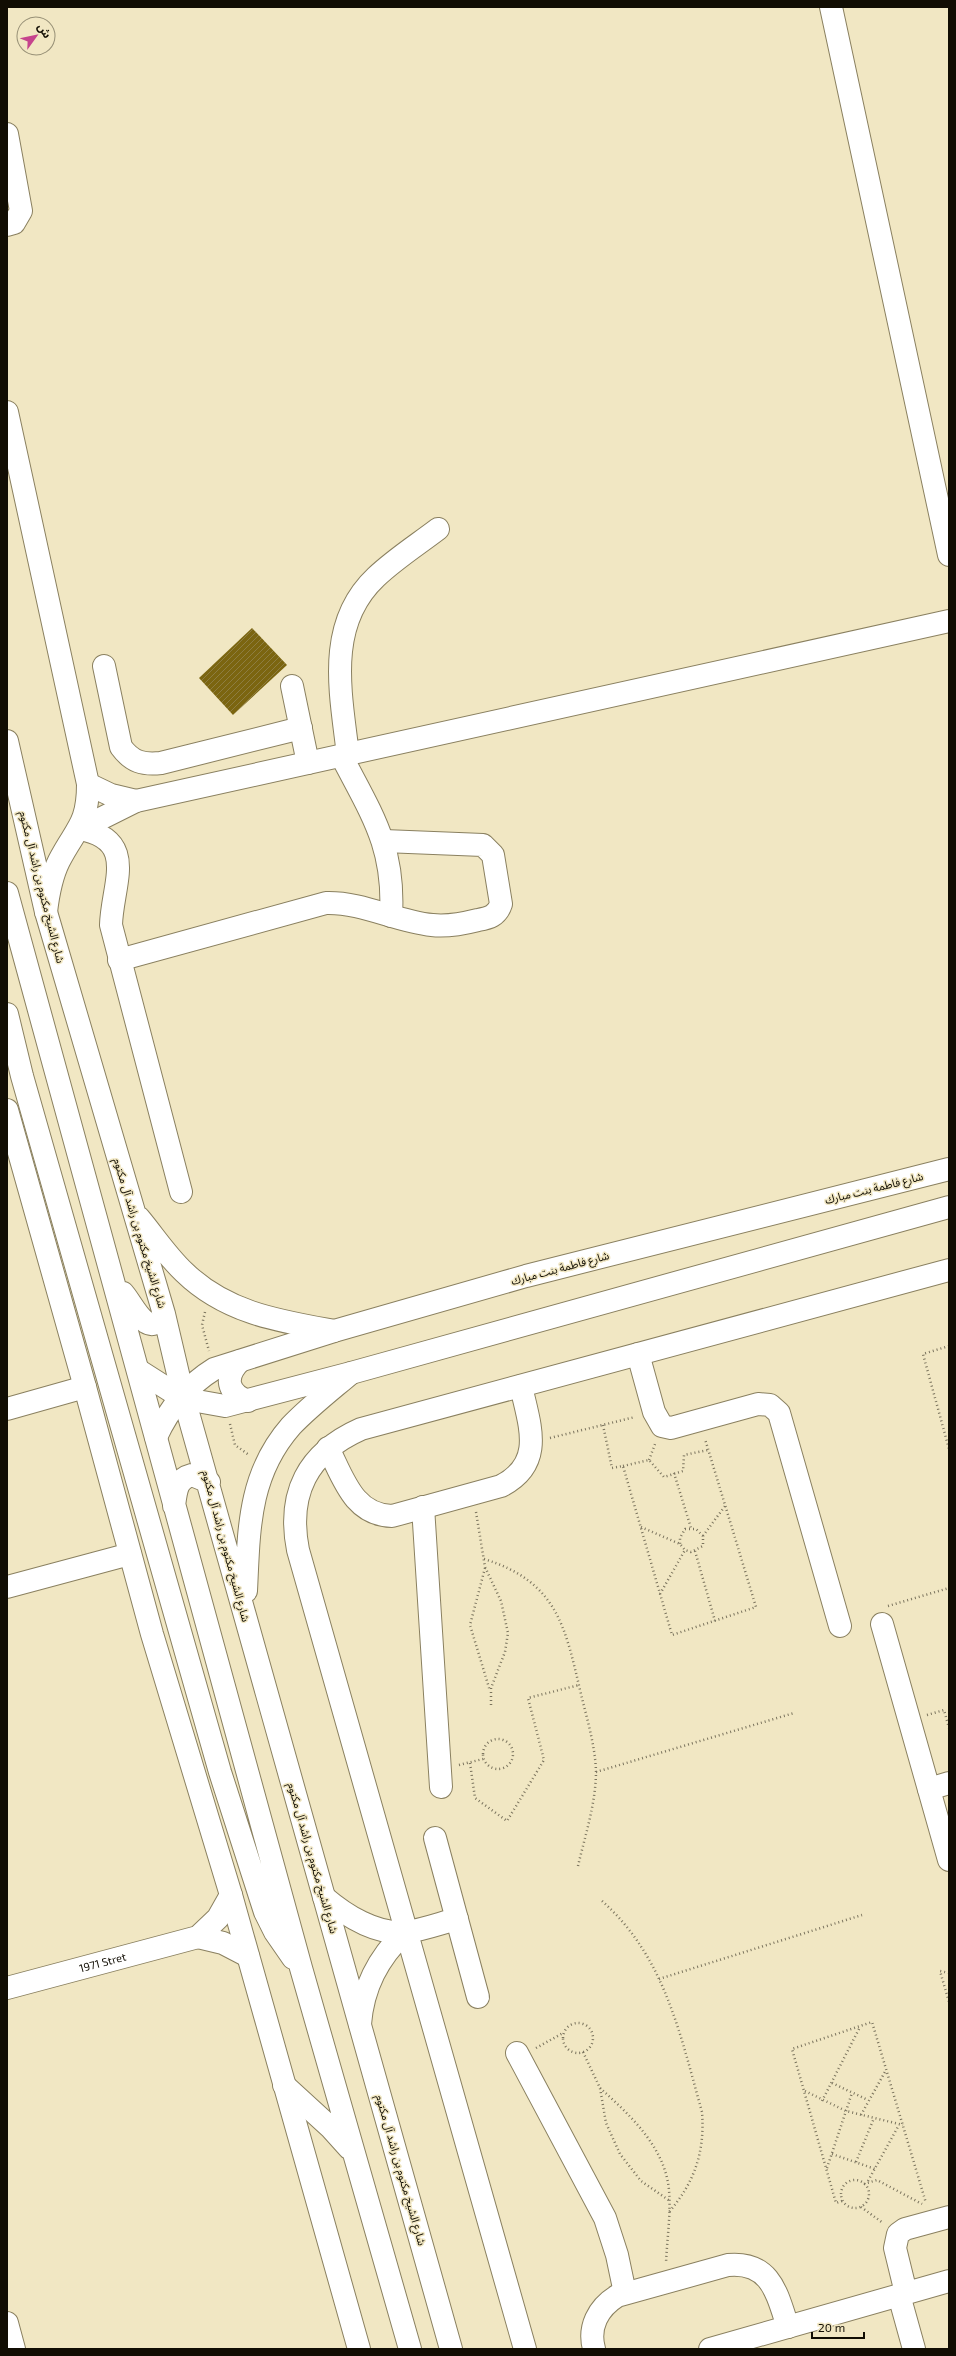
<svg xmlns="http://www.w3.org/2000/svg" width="956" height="2356" viewBox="0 0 956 2356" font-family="'Exo 2','Noto Sans Arabic',sans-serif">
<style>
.building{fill:url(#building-hatch)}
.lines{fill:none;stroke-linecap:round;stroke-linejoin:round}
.minor-casing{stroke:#8a8060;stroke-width:24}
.major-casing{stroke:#8a8060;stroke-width:24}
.path{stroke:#7b745e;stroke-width:2.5;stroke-dasharray:1 3;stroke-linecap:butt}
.minor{stroke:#fff;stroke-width:22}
.major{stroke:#fff;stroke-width:22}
.labels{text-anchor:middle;stroke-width:3;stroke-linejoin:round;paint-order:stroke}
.street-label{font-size:11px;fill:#110d03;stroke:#f1e7c3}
</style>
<defs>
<pattern id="building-hatch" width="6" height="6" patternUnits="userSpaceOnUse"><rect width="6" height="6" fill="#7b6510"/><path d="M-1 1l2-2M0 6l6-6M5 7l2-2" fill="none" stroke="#8d7d41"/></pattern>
</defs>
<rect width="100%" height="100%" fill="#f1e7c3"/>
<path class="building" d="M252 628 287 665 233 715 199 678Z"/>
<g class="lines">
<g class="minor-casing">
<g id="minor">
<path d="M831 7 949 555"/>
<path d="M7 134 21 211 14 223 7 225"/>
<path d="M7 412 88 784C88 825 76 828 59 861 51 877 48 895 46 912"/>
<path d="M104 666 121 747C132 762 143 765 161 763L301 728"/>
<path d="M292 686 308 763"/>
<path d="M348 755C341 694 325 625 376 577 395 559 417 545 438 529"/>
<path d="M342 757C372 815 395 847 391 916"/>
<path d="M88 784 111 795 136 801"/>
<path d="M80 829 136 801 949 621"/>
<path d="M80 829C139 840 112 884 111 925L181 1192"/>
<path d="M119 960 326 903C363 902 395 921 432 925 447 927 462 924 478 920 489 918 497 916 501 904L493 855 483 845 384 841"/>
<path d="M7 1110 85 1387 152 1634 231 1895 359 2349"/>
<path d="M638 1354 654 1412 662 1426 671 1428 758 1404 770 1405 779 1413 840 1626"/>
<path d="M240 1361C224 1377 227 1393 248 1401"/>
<path d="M138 1370 171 1391 197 1401 225 1406 351 1373 949 1207"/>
<path d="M7 1409 85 1387"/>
<path d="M156 1437C169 1409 188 1385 214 1369L334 1331 526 1276 949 1169"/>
<path d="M328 1448C343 1477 353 1515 392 1516L501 1486C546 1463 529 1424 521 1386"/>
<path d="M423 1507 441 1787"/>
<path d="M7 1587 130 1554"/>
<path d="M882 1624 949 1860"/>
<path d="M929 1789 949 1783"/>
<path d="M435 1838 478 1997"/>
<path d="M324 1897C345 1915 376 1935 406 1932 423 1930 441 1923 457 1919"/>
<path d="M198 1937 223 1943 248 1956"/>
<path id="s1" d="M7 1988 198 1937 218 1918 231 1895"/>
<path d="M360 2024C363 1987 378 1958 405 1932"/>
<path d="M517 2053 605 2218 617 2255 625 2293"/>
<path d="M906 2293 895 2248 898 2234 905 2229 949 2217"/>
<path d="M899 2295 914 2349"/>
<path d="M7 2323 14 2349"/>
<path d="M525 2349 298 1550C287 1494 307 1453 361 1429L949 1270"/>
<path d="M594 2349C588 2327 598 2308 617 2296L728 2265C771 2261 777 2294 788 2327"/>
<path d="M710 2349 949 2281"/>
</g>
</g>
<g class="major-casing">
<path id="major" d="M7 741 46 912 164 1314 183 1395 451 2349
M7 893 301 1968 410 2349
M7 1014 22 1076 220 1772 265 1912 275 1932 293 1958
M139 1218C154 1236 167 1256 184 1272 226 1313 279 1321 334 1331
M123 1293C133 1304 148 1342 164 1314
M174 1506C176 1492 176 1479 192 1475L209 1482
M246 1591C249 1530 248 1475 291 1426 309 1407 331 1390 351 1373
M284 2085 331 2128 349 2148"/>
</g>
<path class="path" d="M205 1312 202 1325 209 1351
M949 1346 923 1354 949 1449
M230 1424 235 1445 249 1455
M603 1425 612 1468 623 1466 672 1635 756 1607 705 1439
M550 1438 635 1417
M649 1460 655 1444
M623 1466 649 1460 664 1477 683 1471 684 1455 708 1450
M674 1473 691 1528
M476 1512 485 1567 501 1601 508 1633 505 1652 491 1688V1707
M641 1527 680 1544 685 1550 691 1552 703 1546V1536L696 1529H685L680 1538V1544
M703 1536 725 1506
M695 1551 715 1621
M484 1559C558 1582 565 1627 581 1694 587 1719 595 1745 596 1771 596 1803 585 1836 578 1866
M485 1568 470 1625 490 1691
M660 1594 685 1550
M888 1606 949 1588
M927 1715 944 1710 949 1728
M483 1754a15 15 0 1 1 30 0a15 15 0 1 1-30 0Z
M470 1763 475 1798 507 1821 544 1760 528 1698 579 1685
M459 1765 483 1759
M596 1772 794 1713
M602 1901C665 1957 680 2034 702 2112 705 2151 695 2182 669 2212
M949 1973 940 1971 949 2002
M659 1979 862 1915
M563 2038a15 15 0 1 1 30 0a15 15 0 1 1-30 0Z
M536 2048 563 2033
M583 2052 600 2088 606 2123 620 2154 641 2181 670 2201
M832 2083 868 2100
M600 2088C630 2115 665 2147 669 2190 671 2214 667 2239 666 2263
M805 2091 846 2111 903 2125
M822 2101 860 2027
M861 2115 886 2070
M832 2154 875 2169
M856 2162 874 2118
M827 2168 852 2093
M841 2194a14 14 0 1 1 28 0a14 14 0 1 1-28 0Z
M868 2181 899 2125
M864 2184 877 2180 922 2204
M842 2201 836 2203 792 2049 872 2022 926 2203
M861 2207 883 2223"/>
<use href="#minor" class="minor"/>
<use href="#major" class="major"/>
</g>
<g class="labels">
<g class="street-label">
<text transform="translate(42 887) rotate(76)" y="4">شارع الشيخ مكتوم بن راشد آل مكتوم</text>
<text transform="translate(874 1188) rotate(-14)" y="4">شارع فاطمة بنت مبارك</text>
<text transform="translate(140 1233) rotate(73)" y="4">شارع الشيخ مكتوم بن راشد آل مكتوم</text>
<text transform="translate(560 1268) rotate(-15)" y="4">شارع فاطمة بنت مبارك</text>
<text transform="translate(226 1546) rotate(75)" y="4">شارع الشيخ مكتوم بن راشد آل مكتوم</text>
<text transform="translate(313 1858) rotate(74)" y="4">شارع الشيخ مكتوم بن راشد آل مكتوم</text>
<text dy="4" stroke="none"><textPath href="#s1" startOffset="99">1971 Stret</textPath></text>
<text transform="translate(401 2170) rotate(74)" y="4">شارع الشيخ مكتوم بن راشد آل مكتوم</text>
</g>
</g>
<rect width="956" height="2356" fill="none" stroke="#110d03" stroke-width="16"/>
<g transform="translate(36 36) rotate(57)"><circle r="19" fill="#f1e7c3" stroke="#979076"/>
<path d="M0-3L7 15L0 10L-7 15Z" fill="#c6448d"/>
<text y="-6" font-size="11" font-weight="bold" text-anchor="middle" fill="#110d03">ش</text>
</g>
<path d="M812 2332v6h52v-6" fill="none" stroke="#110d03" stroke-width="2"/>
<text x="818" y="2332" font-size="12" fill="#110d03" stroke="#f1e7c3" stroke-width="3" paint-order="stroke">20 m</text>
</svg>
